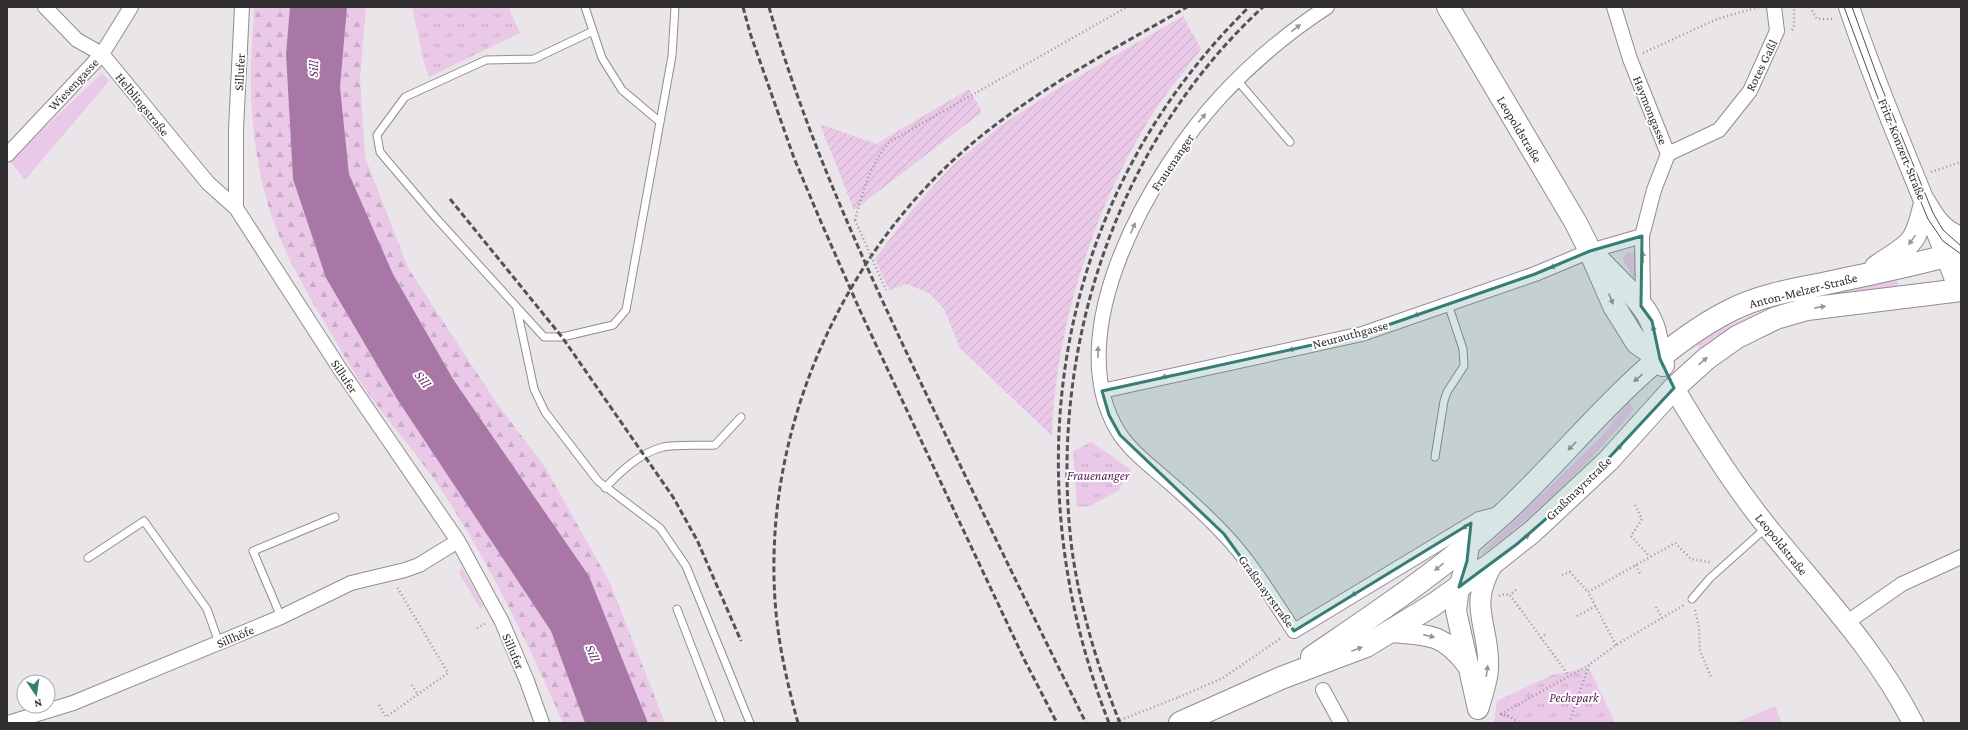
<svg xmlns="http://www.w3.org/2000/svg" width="1968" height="730" viewBox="0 0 1968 730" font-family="'Crimson Pro',serif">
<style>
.grass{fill:#eac8e7}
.forest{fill:url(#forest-firs)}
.park{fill:url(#park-tufts)}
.garden{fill:url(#garden-furrows)}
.water{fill:#a977a6}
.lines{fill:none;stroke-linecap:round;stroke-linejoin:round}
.lane-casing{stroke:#918e91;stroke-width:9}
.street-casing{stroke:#918e91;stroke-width:16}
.secondary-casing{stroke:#918e91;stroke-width:22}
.primary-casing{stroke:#918e91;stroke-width:24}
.path{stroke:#999699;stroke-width:2.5;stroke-dasharray:1 3;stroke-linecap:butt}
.lane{stroke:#fff;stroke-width:7}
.street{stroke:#fff;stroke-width:14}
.secondary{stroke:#fff;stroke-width:20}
.primary{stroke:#fff;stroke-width:22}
.tram{stroke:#545254;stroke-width:1}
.rail{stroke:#545254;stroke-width:3;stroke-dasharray:6 3;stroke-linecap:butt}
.path-bridge{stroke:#999699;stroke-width:2.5;stroke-dasharray:1 3;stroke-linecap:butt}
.oneway{fill:#989698}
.marked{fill:#367d76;fill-opacity:0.2;stroke:#367d76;stroke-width:3;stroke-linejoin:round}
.labels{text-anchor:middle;stroke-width:4;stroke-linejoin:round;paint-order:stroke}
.street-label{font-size:13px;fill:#302e30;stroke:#fff}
.park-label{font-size:13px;font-style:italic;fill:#5c1e5a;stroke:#fff}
.water-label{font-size:14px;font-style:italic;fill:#6b2d69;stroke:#fff}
</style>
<defs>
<pattern id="forest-firs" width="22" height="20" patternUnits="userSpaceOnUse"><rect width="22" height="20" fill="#eac8e7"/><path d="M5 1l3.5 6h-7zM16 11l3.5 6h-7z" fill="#c9acc6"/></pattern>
<pattern id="park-tufts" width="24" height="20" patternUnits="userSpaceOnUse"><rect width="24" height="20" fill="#eac8e7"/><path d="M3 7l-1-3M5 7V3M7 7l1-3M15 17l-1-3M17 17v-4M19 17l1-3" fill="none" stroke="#c9acc6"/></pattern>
<pattern id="garden-furrows" width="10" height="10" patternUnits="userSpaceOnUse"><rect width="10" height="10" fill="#eac8e7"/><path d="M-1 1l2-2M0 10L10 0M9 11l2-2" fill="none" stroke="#c9acc6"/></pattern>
</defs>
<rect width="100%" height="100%" fill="#e9e5e9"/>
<path class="grass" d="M102 73 109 81 25 180 10 161Z
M1630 252C1639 255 1637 267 1637 276L1633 277 1623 259 1626 253Z
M1896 278 1899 288 1701 351 1697 344C1761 302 1824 294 1896 278Z
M1629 401 1634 409C1590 463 1539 512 1483 554L1482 552 1602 436Z
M462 568 484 606 480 608 460 575 459 573Z
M1775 706 1782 723H1736Z"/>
<path class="forest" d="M254 7H290L286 54 293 179 326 278 397 399 551 631 585 723H563C525 637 487 557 434 479 412 448 387 420 366 390 350 367 336 342 322 318 303 285 284 253 272 217 259 180 251 127 251 87 250 61 253 34 254 7Z
M347 7H366L360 78 365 157 408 268 498 405 545 467 610 583 665 723H648L589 576 453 379 393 274 349 174 340 87Z"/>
<path class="park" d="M412 7H512L509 9 520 33 429 77 424 63Z
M1092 442 1131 470 1118 491 1090 506 1077 507 1073 451Z
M1589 668 1615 723H1494L1497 701 1552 675Z"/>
<path class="garden" d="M1183 16 1201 49C1189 65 1176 81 1164 97 1099 190 1055 323 1052 436L960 348 944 309 929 293 907 284 889 290 875 259 911 211 951 167 1000 126 1057 89Z
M969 89 982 112 854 210 820 124 876 144Z"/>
<path class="water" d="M290 7H347L340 87 349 174 393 274 453 379 589 576 648 723H585L551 631 397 399 326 278 293 179 286 54Z"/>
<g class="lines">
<g class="lane-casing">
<path id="lane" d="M585 7 602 58 622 90 660 122
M593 31 534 59 486 60 405 97 377 135 380 152 385 158 436 218 544 337H562L613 325 626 310 672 56 675 7
M1237 80 1290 142
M517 309 534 389 545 412 598 481 660 528 686 566 750 723
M1435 457 1444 401 1447 392 1464 366 1463 349 1448 304
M605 488C621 471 640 453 663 447 677 444 700 446 715 445L741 417
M88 558 144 521 207 609 219 643
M1692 599 1710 578 1767 527
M677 609 721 723
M281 617 253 551 335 517"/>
</g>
<g class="street-casing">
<path id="street" d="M45 7 77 40 102 54 208 183 236 208
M242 7 236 129V208L340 369 458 541 502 622 527 681 542 723
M1327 7C1290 31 1253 62 1222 95 1153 169 1056 333 1119 433 1130 450 1148 464 1163 477 1184 495 1204 513 1223 533 1251 562 1272 598 1294 631L1479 519 1499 514
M1614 7 1630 59 1668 154 1654 190 1642 236 1643 298 1641 306
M1668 154 1719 130 1750 91 1777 31 1774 7
M7 155 102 54 131 7
M1102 391 1362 334 1535 274 1590 251 1642 236
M1846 623 1902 584 1961 557
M1323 690 1341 723
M8 723 73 703 281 617 351 583 405 570 419 565 458 541"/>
</g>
<g class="secondary-casing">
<path id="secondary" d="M1849 7C1881 103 1924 195 1959 290
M1674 388C1703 437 1733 485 1769 529 1819 591 1876 650 1913 723
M1469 543 1467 561 1459 587 1456 611 1478 709
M1390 632C1428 635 1443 633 1467 665
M1479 707C1482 695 1488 680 1488 668 1490 624 1466 607 1494 562"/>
</g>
<g class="primary-casing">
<path id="primary" d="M1448 7 1576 223 1590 251 1614 306 1637 343 1660 359
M1925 203C1934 219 1943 232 1961 238
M1601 262C1616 279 1642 300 1651 321 1658 334 1656 351 1663 365
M1876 267C1911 243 1915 247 1925 203
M1312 657C1378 612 1445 568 1504 513 1577 445 1638 358 1729 311 1758 296 1791 290 1823 284 1869 274 1915 265 1961 252
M1180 723 1281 678 1366 646 1433 605 1494 562 1532 532 1608 461 1674 388 1706 359 1737 337 1776 318 1807 309 1961 290"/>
</g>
<path class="path" d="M1810 7 1817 19H1834
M1792 30 1794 27V7
M1643 53 1717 19 1759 7
M1931 172 1961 162
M855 220C862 194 871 160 891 141L1127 7
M1635 505 1642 519 1631 536 1650 557
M1636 565 1640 574
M1562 575 1570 572 1588 592
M1516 590 1510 595 1569 676
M1499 596 1505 594 1510 595
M1656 607 1662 618
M1695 610 1699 628 1700 651 1711 677
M1577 616 1596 606
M477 628 485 624
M1541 638 1547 633
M1616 645 1588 592 1675 543 1691 559 1710 562
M412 685 418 695
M1179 697 1223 678 1281 638
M379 705 386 717 448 673 397 587
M1500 714 1509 716 1519 723
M1501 714 1589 665
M1569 723 1589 665 1616 645 1684 605"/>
<use href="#lane" class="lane"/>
<use href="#street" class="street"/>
<use href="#secondary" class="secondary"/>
<use href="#primary" class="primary"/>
<path class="tram" d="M1844 7 1882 109 1928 219 1943 241 1961 254
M1852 7 1879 81 1933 213 1943 230 1961 246"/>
<path class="rail" d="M743 7 750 33 794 158 821 222 862 315 1025 661 1057 723
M769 7C806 137 863 261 921 383 975 497 1030 610 1086 723
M450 199 562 337 673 497 697 540 741 641
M798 723C789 690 781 656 777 622 758 455 827 281 947 166 1017 99 1104 55 1187 7
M1109 723C1011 473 1054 198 1249 7
M1120 723C1098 669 1080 608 1072 550 1047 353 1116 142 1263 7"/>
<path class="path-bridge" d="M855 220 886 290
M1113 723 1179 697"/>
</g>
<defs><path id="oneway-solid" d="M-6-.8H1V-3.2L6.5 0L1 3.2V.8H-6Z"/></defs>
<g class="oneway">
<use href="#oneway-solid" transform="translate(1296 28) rotate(-38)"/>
<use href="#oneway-solid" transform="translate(1202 118) rotate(-50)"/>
<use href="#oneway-solid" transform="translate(1133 228) rotate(-67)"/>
<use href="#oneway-solid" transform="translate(1912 240) rotate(126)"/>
<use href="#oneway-solid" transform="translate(1643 257) rotate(-92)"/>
<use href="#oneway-solid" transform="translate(1555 266) rotate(159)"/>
<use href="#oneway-solid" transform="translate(1611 299) rotate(67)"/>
<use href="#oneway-solid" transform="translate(1820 307) rotate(-9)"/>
<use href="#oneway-solid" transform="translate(1419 314) rotate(161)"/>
<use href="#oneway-solid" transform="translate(1654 331) rotate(-102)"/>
<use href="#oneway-solid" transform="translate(1294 349) rotate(168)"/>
<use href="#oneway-solid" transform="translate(1098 352) rotate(-90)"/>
<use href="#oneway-solid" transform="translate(1703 361) rotate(-41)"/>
<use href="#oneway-solid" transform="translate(1167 376) rotate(168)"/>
<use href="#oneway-solid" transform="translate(1638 378) rotate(139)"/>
<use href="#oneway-solid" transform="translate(1572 446) rotate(134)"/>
<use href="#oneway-solid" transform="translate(1618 449) rotate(-48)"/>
<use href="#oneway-solid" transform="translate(1467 526) rotate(149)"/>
<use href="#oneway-solid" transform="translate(1525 538) rotate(-39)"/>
<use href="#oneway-solid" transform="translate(1439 567) rotate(141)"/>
<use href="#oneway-solid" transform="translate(1356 593) rotate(149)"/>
<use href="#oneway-solid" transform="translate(1429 636) rotate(13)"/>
<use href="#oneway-solid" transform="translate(1357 649) rotate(-21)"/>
<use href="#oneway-solid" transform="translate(1487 671) rotate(-82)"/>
</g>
<path class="marked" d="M1642 236 1641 306 1652 321 1660 359 1674 388 1579 490 1517 544 1459 587 1467 561 1471 523 1294 631 1224 534 1120 435 1109 415 1102 391 1362 334 1535 274 1590 251Z"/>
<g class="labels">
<g class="street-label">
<text transform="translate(1761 65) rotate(-64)" y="5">Rotes Gaßl</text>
<text transform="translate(239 72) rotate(-87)" y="5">Sillufer</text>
<text transform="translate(73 84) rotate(-47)" y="5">Wiesengasse</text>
<text transform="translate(143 104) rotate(51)" y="5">Helblingstraße</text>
<text transform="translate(1651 110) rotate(68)" y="5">Haymongasse</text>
<text transform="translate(1520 129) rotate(59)" y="5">Leopoldstraße</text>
<text transform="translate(1903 149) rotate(68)" y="5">Fritz-Konzert-Straße</text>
<text transform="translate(1172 162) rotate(-56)" y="5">Frauenanger</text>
<text transform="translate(1803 290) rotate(-14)" y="5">Anton-Melzer-Straße</text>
<text transform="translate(1350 334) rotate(-15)" y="5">Neurauthgasse</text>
<text transform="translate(345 376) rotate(56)" y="5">Sillufer</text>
<text transform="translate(1578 488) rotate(-44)" y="5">Graßmayrstraße</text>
<text transform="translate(1782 544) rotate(51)" y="5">Leopoldstraße</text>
<text transform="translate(1267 591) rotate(54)" y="5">Graßmayrstraße</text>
<text transform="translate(235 636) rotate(-23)" y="5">Sillhöfe</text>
<text transform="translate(514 651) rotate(67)" y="5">Sillufer</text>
</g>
<g class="park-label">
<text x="1098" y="480">Frauenanger</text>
<text x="1574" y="702">Pechepark</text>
</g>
<g class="water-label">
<text transform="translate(313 69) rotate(-87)" y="5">Sill</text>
<text transform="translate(423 379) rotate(54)" y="5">Sill</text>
<text transform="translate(593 653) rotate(70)" y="5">Sill</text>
</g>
</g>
<rect width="1968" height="730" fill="none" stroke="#302e30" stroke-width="16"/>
<g transform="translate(36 694) rotate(167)"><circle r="19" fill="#ffffff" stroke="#acabac"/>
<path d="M0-3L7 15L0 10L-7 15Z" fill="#367d76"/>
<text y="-6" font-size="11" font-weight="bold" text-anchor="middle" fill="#302e30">N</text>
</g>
</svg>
